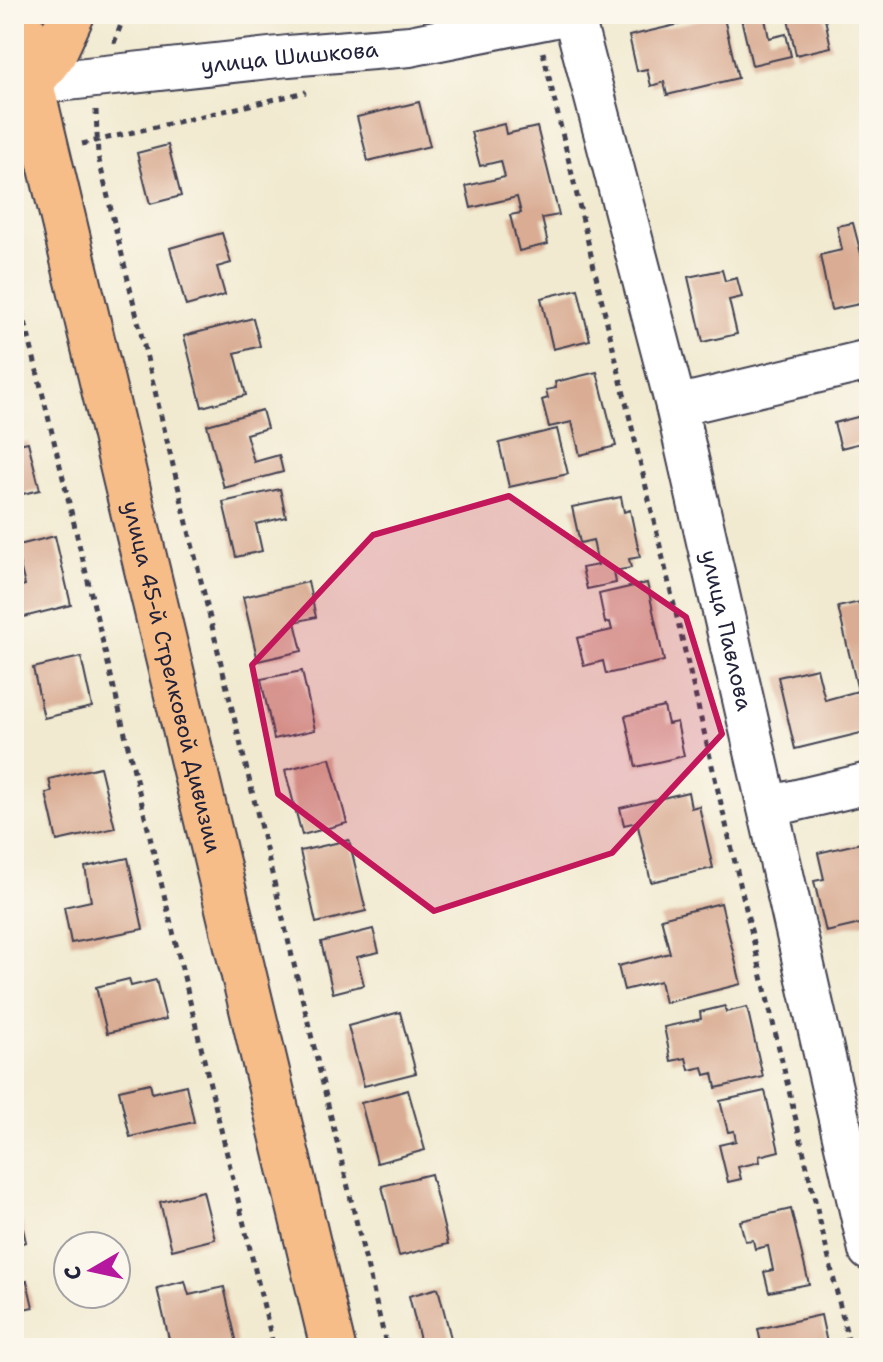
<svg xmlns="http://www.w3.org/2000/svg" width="883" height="1362" viewBox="0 0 883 1362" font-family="'Shantell Sans',sans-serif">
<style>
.building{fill:#d9ac93}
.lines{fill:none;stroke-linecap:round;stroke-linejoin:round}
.minor-casing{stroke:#414051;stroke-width:44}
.major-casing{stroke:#414051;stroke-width:48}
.path{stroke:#414051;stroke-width:5;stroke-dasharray:6 6;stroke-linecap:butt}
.minor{stroke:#fff;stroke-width:40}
.major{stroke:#f7bd88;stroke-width:44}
.marked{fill:#c2185b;fill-opacity:0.2;stroke:#c2185b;stroke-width:6;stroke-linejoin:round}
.labels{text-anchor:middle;stroke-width:7;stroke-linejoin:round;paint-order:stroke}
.street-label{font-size:22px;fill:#22223b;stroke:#fbf7ec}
</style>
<rect width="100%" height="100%" fill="#fbf7ec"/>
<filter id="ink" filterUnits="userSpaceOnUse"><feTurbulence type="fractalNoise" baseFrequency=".0125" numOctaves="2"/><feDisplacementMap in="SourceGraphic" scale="16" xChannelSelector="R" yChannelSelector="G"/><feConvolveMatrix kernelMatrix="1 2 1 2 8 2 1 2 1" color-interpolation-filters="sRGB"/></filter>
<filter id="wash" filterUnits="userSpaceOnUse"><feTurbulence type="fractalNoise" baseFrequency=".006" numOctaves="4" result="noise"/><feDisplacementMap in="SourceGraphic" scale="32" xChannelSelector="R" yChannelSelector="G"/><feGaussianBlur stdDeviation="1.8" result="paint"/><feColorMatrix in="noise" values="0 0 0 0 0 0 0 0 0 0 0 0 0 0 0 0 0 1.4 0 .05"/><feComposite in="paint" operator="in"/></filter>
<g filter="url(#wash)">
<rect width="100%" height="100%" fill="#f1ead0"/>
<g id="blocks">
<path class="building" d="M723 14 738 78 667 95 664 82 651 86 647 69 637 71 629 36Z
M740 14H764L769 38 786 34 791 56 752 65Z
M787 14H824L831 47 796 55Z
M419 102 430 146 368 161 357 117Z
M504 124 506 134 537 127 559 215 542 218 548 244 519 251 510 215 521 213 517 197 471 208 466 186 505 177 501 161 480 166 471 132Z
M168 145 181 196 150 204 137 153Z
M853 223 869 284V302L831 310 820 255 842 250 837 226Z
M222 233 231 263 217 267 225 295 186 306 170 248Z
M722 270 725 281 737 278 742 297 729 300 737 334 703 342 688 277Z
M578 289 590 340 553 349 541 298Z
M253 318 260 346 235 353 246 395 202 407 184 336Z
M597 372 616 446 580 455 572 422 549 427 542 400 548 398 546 390 556 388 555 382Z
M262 410 267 428 246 434 254 462 279 455 283 472 224 488 207 425Z
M869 414V441L841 448 834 423Z
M557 429 568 474 509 487 499 443Z
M28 442 40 490 14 496V445Z
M280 489 286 517 256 524 262 551 236 557 223 502Z
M621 497 624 512 630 510 640 557 629 559 631 568 614 571 616 583 587 589 582 568 598 565 593 540 580 543 572 507Z
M55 536 71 605 16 619 14 588 25 585 15 546Z
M308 582 316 617 295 622 302 651 258 661 243 597Z
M647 583 664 661 606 674 603 661 584 666 577 638 612 630 610 622 605 623 599 594Z
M869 600V731L795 749 778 677 817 668 825 700 858 691 838 607Z
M81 657 92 707 44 718 33 668Z
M302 671 315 730 274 739 261 679Z
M664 707 668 724 677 722 684 756 636 767 625 716Z
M330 758 347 823 302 835 285 770Z
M100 767 115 828 57 841 46 793 52 792 49 779Z
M688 792 691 808 699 806 713 868 651 882 637 822 624 825 620 808Z
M349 840 366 911 316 923 300 851Z
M869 841V922L826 932 814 881 824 879 818 853Z
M128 858 143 929 71 943 64 907 91 901 85 867Z
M721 903 741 984 665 1003 660 981 624 990 618 966 670 953 661 918Z
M373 929 379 952 357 957 364 985 333 993 321 942Z
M129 979 131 986 156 980 166 1019 107 1033 96 987Z
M725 1006 726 1012 747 1007 763 1077 716 1088 713 1073 705 1075 703 1067 689 1070 686 1058 671 1061 664 1027 701 1019 700 1012Z
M400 1012 416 1073 364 1086 348 1026Z
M150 1083 152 1093 186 1085 194 1122 130 1137 119 1090Z
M408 1090 425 1150 377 1163 361 1103Z
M765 1091 779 1151 759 1156 760 1162 738 1167 741 1179 728 1182 719 1145 736 1141 734 1131 728 1132 720 1101Z
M431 1174 448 1244 399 1256 382 1186Z
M203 1191 215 1239 172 1250 160 1202Z
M18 1207 26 1242 14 1245V1208Z
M791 1209 809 1284 769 1292 764 1272 773 1270 768 1246 755 1249 753 1240 745 1241 740 1221Z
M27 1281 33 1307 14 1311V1284Z
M185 1281 189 1295 224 1287 238 1348H171L157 1288Z
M438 1288 453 1346 422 1348 409 1296Z
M821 1315 828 1348H745L761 1343 758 1329Z
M21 1330 26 1348H14V1332Z"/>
</g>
</g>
<g filter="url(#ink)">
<use href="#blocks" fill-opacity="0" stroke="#414051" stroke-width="2"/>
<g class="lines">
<g class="minor-casing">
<g id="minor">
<path id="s1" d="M571 14 577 29 676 406 869 1250"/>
<path id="s2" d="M31 84 288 56 410 46 570 14"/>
<path d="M676 406 869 360"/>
<path d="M768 807 869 783"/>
</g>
</g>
<g class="major-casing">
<g id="major">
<path id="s3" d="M24 32 31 84 333 1348"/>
<path d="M23 93 54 53 72 14"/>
</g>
</g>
<path class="path" d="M608 22 643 14
M114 43 125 14
M543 52 850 1348
M96 110 98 156 387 1348
M82 144 306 92
M14 276 274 1348"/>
<use href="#minor" class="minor"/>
<use href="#major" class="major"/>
</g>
</g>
<path class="marked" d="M509 496 686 617 722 734 612 853 434 911 278 794 252 665 373 535Z"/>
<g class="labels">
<g class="street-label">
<text dy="8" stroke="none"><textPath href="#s2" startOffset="260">улица Шишкова</textPath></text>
<text dy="8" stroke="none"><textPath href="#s1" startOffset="636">улица Павлова</textPath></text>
<text dy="8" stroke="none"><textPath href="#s3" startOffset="662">улица 45-й Стрелковой Дивизии</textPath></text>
</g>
</g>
<rect width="883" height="1362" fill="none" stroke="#fbf7ec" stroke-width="48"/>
<g transform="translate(92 1270) rotate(261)"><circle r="38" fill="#fbf7ec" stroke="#a4a2a5" stroke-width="2"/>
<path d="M0-6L14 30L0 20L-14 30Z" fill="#b5179e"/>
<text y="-12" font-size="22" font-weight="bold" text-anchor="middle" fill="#22223b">С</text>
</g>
</svg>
